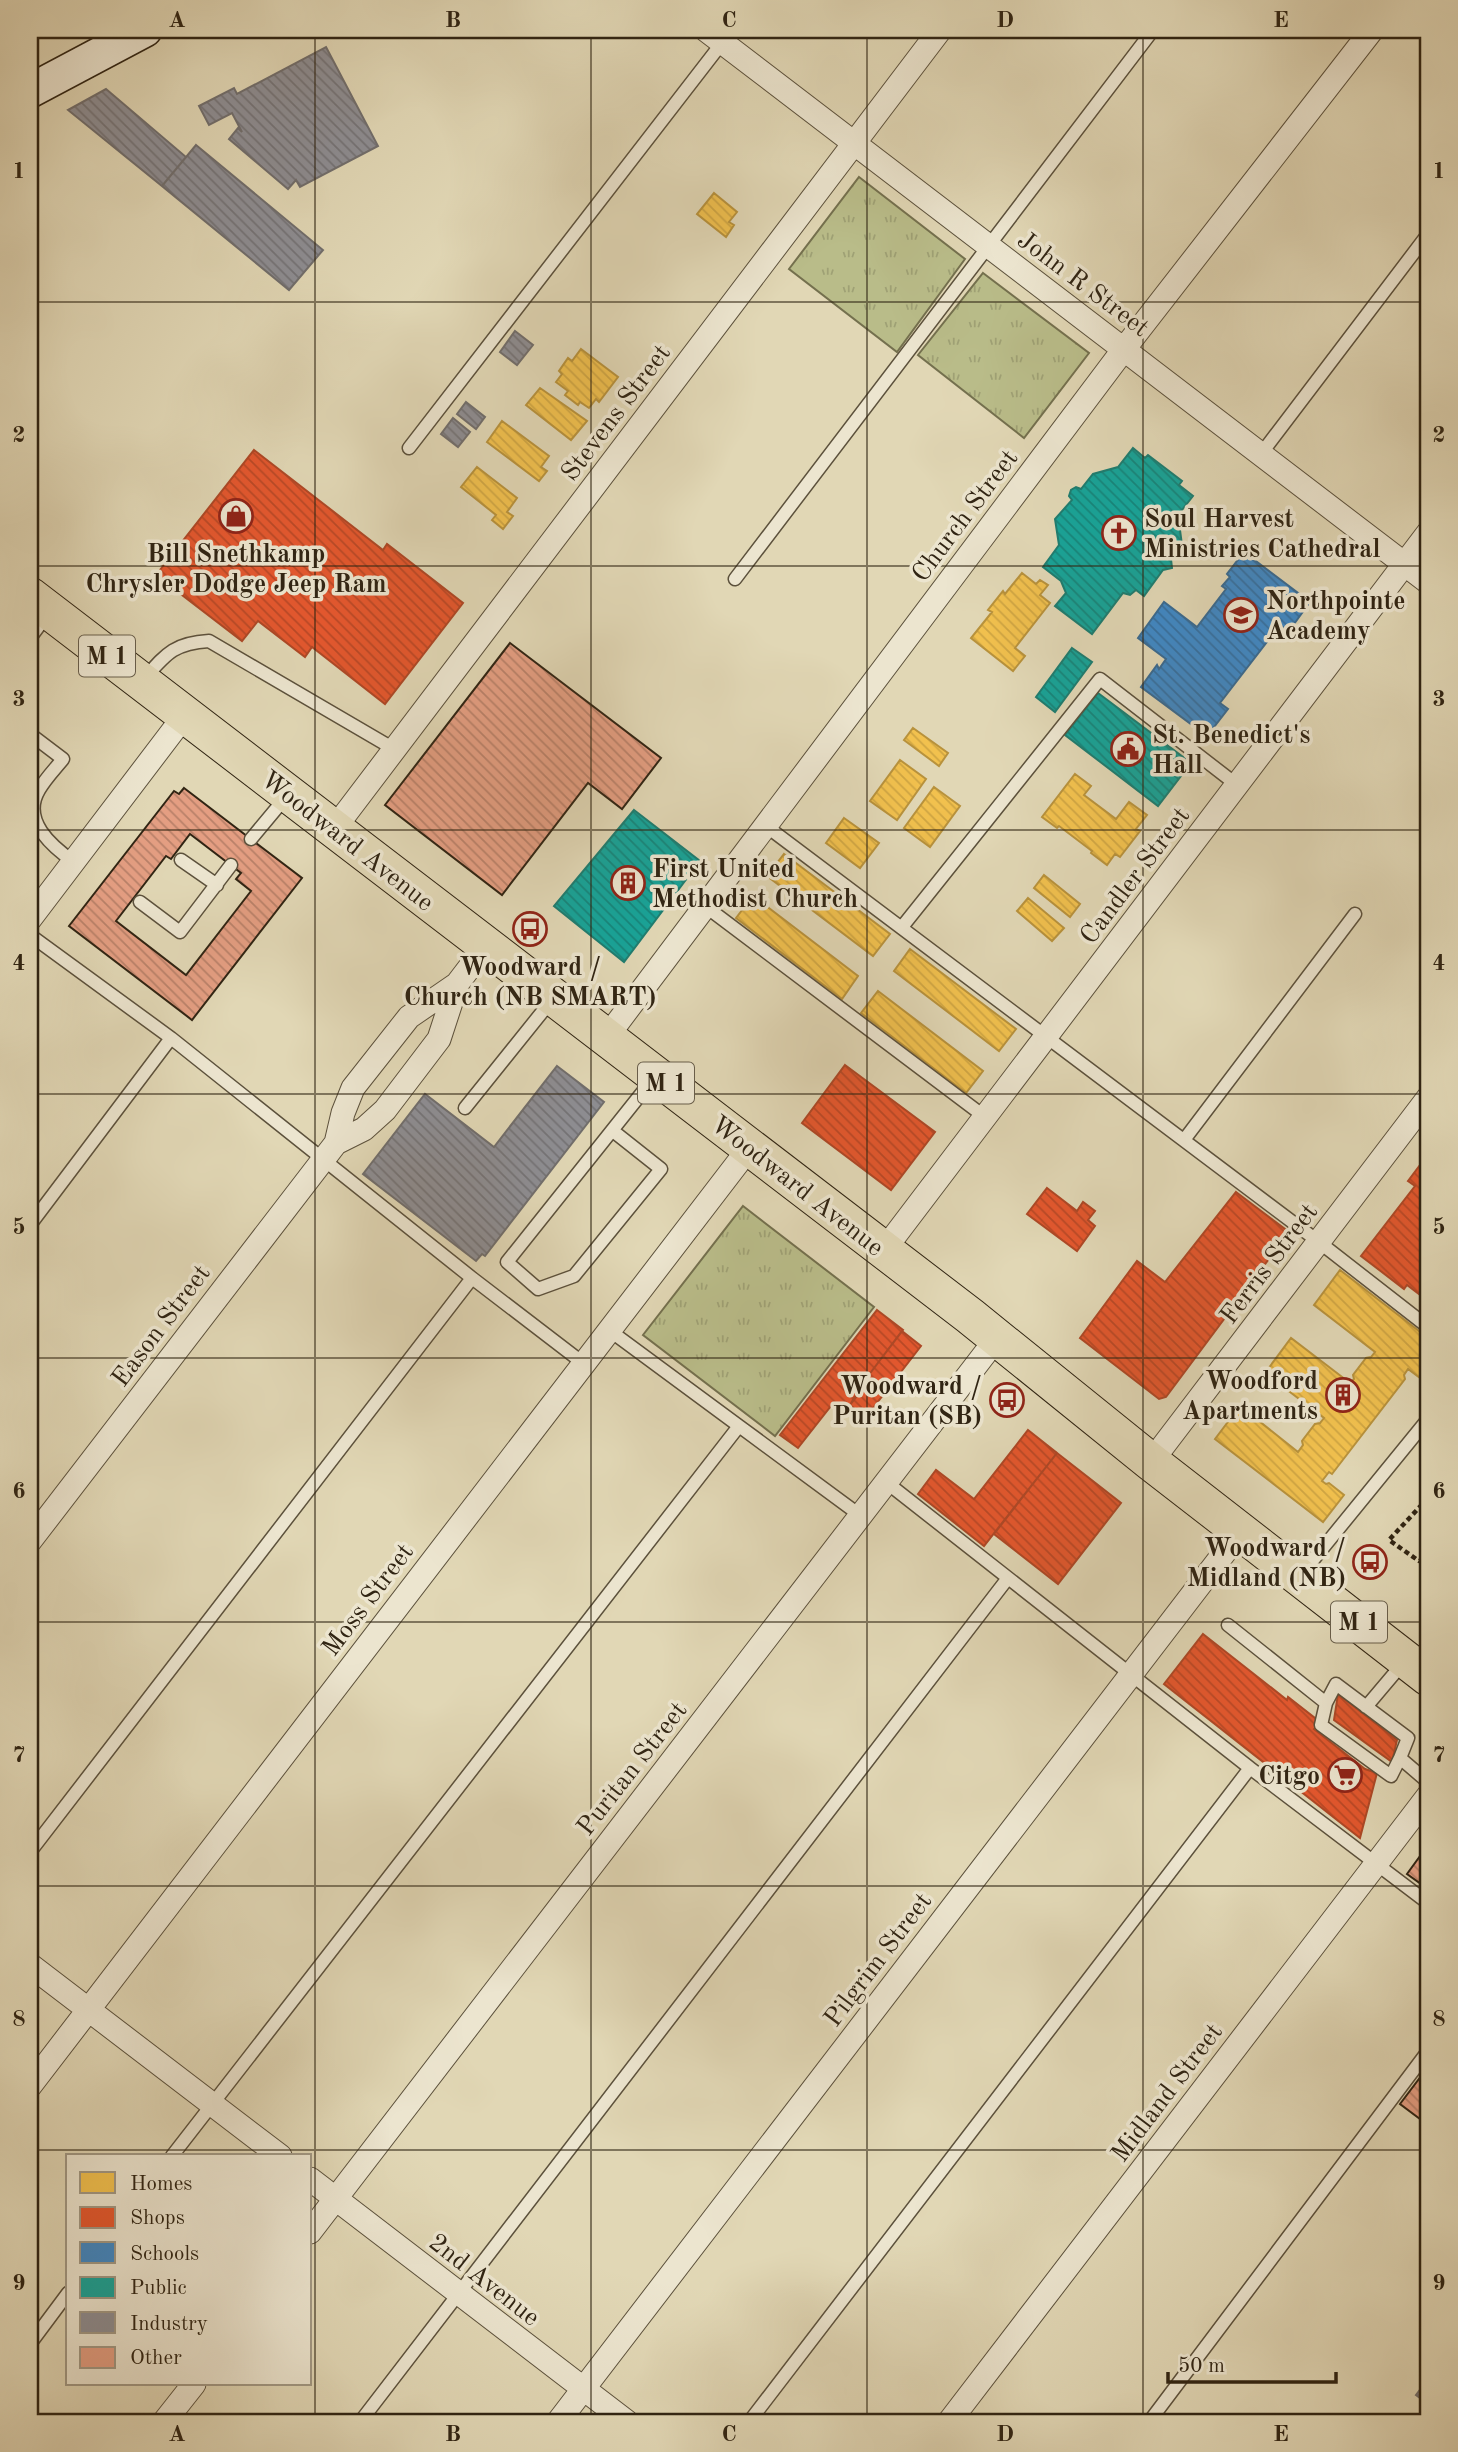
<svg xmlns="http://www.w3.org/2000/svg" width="1458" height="2452" viewBox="0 0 1458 2452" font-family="'Old Standard TT',serif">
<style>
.grass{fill:url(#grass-tufts);stroke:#74704e;stroke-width:2}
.homes{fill:url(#homes-back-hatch);stroke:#b8923c;stroke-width:2}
.shops{fill:url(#shops-back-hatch);stroke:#ae4826;stroke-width:2}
.schools{fill:url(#schools-back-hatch);stroke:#3a6a90;stroke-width:2}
.public{fill:url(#public-back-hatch);stroke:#1e7d70;stroke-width:2}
.industry{fill:url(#industry-back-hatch);stroke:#716e6c;stroke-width:2}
.building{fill:url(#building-back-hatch);stroke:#302413;stroke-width:2;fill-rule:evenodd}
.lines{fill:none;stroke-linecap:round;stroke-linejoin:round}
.lane-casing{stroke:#5c513c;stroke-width:15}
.street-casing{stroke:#5c513c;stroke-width:25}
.secondary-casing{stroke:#302413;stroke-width:36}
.primary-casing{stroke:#302413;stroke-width:39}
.path{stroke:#302413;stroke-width:4.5;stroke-dasharray:5 3.5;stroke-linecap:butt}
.lane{stroke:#ece5cf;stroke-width:12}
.street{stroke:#ece5cf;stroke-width:23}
.secondary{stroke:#ece5cf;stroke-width:33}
.primary{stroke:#e1d7b5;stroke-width:37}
.grid{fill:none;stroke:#302413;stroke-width:2;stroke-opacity:0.55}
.labels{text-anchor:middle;stroke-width:7;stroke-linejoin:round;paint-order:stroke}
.shield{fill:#ece5cf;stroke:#685e4b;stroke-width:2}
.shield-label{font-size:24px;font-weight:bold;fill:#302413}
.street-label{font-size:26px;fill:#302413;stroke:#ece5cf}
.poi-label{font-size:26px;font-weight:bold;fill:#302413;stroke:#ece5cf;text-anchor:start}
.neatline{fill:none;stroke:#302413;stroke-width:2.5}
.grid-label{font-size:23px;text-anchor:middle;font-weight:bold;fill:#302413}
</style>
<defs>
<pattern id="grass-tufts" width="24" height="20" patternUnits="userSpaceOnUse" patternTransform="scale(1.75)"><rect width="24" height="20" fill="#b9bc89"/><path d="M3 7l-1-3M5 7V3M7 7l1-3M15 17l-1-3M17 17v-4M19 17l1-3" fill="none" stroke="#9fa175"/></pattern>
<pattern id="homes-back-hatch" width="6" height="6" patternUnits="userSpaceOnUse" patternTransform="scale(1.75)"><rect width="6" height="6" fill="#f2c14e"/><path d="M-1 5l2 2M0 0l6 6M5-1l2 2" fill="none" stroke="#d0a643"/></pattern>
<pattern id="shops-back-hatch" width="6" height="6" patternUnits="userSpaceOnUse" patternTransform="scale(1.75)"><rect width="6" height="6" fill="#e4572e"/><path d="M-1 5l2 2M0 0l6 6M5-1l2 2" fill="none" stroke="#b94826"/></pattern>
<pattern id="schools-back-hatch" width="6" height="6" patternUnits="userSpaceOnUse" patternTransform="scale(1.75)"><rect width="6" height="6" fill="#3f88c5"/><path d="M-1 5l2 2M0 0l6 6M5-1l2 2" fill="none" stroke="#356f9f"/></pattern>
<pattern id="public-back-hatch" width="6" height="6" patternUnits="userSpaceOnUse" patternTransform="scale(1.75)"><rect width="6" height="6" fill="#17a398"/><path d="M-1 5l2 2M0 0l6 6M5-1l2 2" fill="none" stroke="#15857b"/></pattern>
<pattern id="industry-back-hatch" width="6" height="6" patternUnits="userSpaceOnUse" patternTransform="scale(1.75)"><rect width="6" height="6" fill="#8d8d92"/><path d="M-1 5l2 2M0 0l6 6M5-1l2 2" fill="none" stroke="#747376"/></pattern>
<pattern id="building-back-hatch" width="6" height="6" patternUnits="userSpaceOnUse" patternTransform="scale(1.75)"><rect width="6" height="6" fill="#e49e82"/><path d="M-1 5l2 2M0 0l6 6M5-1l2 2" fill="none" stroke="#b98169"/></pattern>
</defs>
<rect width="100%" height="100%" fill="#e1d7b5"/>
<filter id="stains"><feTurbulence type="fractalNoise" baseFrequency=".00286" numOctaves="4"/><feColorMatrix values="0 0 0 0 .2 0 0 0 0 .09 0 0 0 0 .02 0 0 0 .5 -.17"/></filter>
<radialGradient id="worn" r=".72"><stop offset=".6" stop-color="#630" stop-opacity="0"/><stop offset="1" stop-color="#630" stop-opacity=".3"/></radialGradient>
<path class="grass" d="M859 177 965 259 897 352 789 269Z
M983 273 1089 353 1024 438 918 355Z
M743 1206 874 1307 775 1436 643 1335Z"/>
<path class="homes" d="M714 193 737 212 729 222 734 225 726 237 697 214Z
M581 349 618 377 599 402 596 399 589 408 580 402 578 405 565 395 568 391 556 382 562 374 559 371 568 358 572 361Z
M540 388 587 421 571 440 526 405Z
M502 421 549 456 541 467 547 471 539 481 487 442Z
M477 467 517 498 507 512 513 516 503 529 492 520 496 515 461 487Z
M1022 573 1036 584 1040 580 1048 585 1040 595 1050 603 1015 648 1025 656 1013 671 971 638 992 612 988 610 1003 591 1005 594Z
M913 728 948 753 939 766 904 740Z
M900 760 926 779 897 820 870 801Z
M1075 774 1091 786 1084 795 1116 819 1129 802 1147 815 1136 829 1140 831 1120 857 1115 854 1107 865 1091 853 1092 851 1059 826 1057 828 1042 817Z
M934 787 960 806 930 847 904 828Z
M844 818 879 843 860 868 826 843Z
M784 854 890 934 873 956 767 876Z
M1044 875 1080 904 1070 917 1034 888Z
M753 896 858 976 842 999 736 918Z
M1028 898 1064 928 1052 941 1017 911Z
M910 949 1016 1029 999 1051 894 971Z
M878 991 983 1071 966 1093 861 1013Z
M1340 1270 1428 1338V1384L1408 1369 1404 1375 1405 1379 1332 1474 1329 1472 1322 1481 1326 1484 1329 1483 1344 1495 1323 1522 1215 1439 1240 1406 1298 1452 1303 1445 1302 1441 1315 1424 1320 1423 1324 1418 1265 1373 1291 1338 1350 1383 1354 1379 1353 1375 1366 1358 1371 1357 1375 1352 1314 1305Z"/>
<path class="shops" d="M254 450 383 550 387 544 463 603 385 704 312 647 305 657 258 621 242 641 156 575Z
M845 1065 935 1132 891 1190 802 1123Z
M1426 1157 1428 1159V1301L1407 1285 1404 1289 1361 1256 1415 1186 1408 1181Z
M1047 1188 1077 1211 1083 1202 1095 1211 1088 1220 1095 1226 1077 1251 1027 1214Z
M1236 1192 1289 1232 1166 1397 1159 1399 1080 1338 1137 1261 1165 1282Z
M877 1310 903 1330 862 1384 857 1396 842 1415 831 1406 798 1448 780 1435Z
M902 1331 921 1346 866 1417 850 1405 862 1384Z
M1028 1430 1057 1453 984 1546 918 1494 936 1470 974 1499Z
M1057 1453 1121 1503 1058 1584 994 1534Z
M1203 1634 1287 1700 1288 1697 1320 1722 1314 1729 1365 1769 1377 1773 1360 1838 1164 1684Z
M1338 1694 1397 1740 1392 1762 1334 1720Z"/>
<path class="schools" d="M1244 552 1310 602 1289 631 1280 625 1220 703 1228 709 1207 736 1141 687 1157 665 1159 669 1166 659 1138 638 1164 602 1197 627 1226 589 1222 586 1230 577 1227 574Z"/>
<path class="public" d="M1133 448 1145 458 1148 455 1182 481 1179 485 1193 496 1178 515 1182 545 1171 559 1172 568 1163 570 1144 596 1136 590 1130 595 1123 593 1092 634 1055 606 1066 593 1061 581 1043 567 1059 545 1055 519 1072 500 1069 496 1071 490 1076 487 1081 489 1093 474 1118 467Z
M1072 648 1092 662 1055 712 1036 697Z
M1098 693 1191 763 1158 806 1065 735Z
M634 810 700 861 624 962 554 906Z"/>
<path class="industry" d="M326 47 378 146 300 187 296 180 288 189 229 139 238 128 242 132 232 113 209 125 199 106 234 88 237 94Z
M106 89 186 157 162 186 68 110Z
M196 145 323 250 289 290 162 186Z
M515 331 533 345 517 365 500 352Z
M466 402 485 417 476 429 457 414Z
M453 418 470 432 458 447 441 434Z
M557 1066 604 1102 485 1256 482 1254 476 1261 363 1174 425 1094 494 1147Z
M1428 2379V2404L1416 2395Z"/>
<path class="building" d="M510 643 661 758 622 809 588 783 502 895 385 805Z
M184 788 302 878 192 1020 69 926 174 791 179 794ZM190 834 241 873 236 879 251 891 186 975 116 921 166 856 171 859Z
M1428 1845V1889L1407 1874Z
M1428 2067V2125L1400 2104Z"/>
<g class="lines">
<g class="lane-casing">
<path id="lane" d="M409 448 732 30
M1261 454 1428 234
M735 579 1153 30
M30 638 48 614
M144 679C166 654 174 643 209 641L394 749
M30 734 63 759C55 769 45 779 39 790 21 820 51 846 74 862
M766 826 1319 1242 1428 1327
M251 839 286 797
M181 860 217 885
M140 902 180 932 231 865
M705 906 985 1117
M902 927 1100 679 1237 785
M30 935 171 1038
M465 1108 551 1001
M613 1131 661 1169 574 1276 538 1289 507 1262 653 1079
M1184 1140 1355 914
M30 1225 171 1038 472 1278 583 1363
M609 1330 739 1426
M886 1482 1250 1768
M1300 1576 1428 1419
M1228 1625 1326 1703 1336 1684 1408 1738 1400 1758 1428 1782
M1326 1703 1321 1725 1391 1776 1400 1758
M1366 1707 1404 1662
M30 1852 472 1278
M172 2156 739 1426 861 1516
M30 2344 68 2293
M360 2422 1008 1578
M749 2422 1250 1768 1428 1903
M1149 2422 1428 2051"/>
</g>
<g class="street-casing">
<path id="street" d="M706 30 1428 582
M334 829 940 30
M30 919 185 715
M606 1038 1124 349 1372 30
M336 1143 343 1113 353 1088 409 1017 457 984
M884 1250 1428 533
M1151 1462 1428 1098
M30 1541 336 1143 364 1129 385 1110 439 1039 457 984 486 946
M30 1965 280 2156
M30 2086 750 1147
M310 2179 627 2422
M310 2232 997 1338
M164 2422 194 2384
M558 2422 1241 1531
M949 2422 1428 1796"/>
</g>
<g class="secondary-casing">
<path id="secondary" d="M30 91 145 30"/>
</g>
<g class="primary-casing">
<path id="primary" d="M30 596 970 1316 1151 1462 1428 1677"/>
</g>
<path class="path" d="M1428 1498 1389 1540 1419 1561 1428 1557"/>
<use href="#lane" class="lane"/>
<use href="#street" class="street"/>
<use href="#secondary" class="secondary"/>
<use href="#primary" class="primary"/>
</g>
<path class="grid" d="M315 30V2422M591 30V2422M867 30V2422M1143 30V2422M30 302H1428M30 566H1428M30 830H1428M30 1094H1428M30 1358H1428M30 1622H1428M30 1886H1428M30 2150H1428"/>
<defs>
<g id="shop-ring" transform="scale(1.75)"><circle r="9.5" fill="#ece5cf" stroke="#8f2418" stroke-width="1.5"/><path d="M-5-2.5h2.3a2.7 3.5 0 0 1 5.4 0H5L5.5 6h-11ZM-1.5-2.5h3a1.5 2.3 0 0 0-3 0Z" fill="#8f2418"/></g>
<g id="church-ring" transform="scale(1.75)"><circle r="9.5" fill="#ece5cf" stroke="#8f2418" stroke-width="1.5"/><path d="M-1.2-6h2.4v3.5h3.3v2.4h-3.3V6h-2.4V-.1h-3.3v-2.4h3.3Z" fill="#8f2418"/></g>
<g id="school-ring" transform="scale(1.75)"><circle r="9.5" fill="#ece5cf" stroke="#8f2418" stroke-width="1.5"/><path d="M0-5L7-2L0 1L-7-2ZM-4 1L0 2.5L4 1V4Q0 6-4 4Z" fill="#8f2418"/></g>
<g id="civic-ring" transform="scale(1.75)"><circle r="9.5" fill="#ece5cf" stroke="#8f2418" stroke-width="1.5"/><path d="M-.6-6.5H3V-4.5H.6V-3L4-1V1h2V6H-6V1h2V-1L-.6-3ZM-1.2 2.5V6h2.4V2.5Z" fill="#8f2418"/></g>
<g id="building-ring" transform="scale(1.75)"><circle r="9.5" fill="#ece5cf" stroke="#8f2418" stroke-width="1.5"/><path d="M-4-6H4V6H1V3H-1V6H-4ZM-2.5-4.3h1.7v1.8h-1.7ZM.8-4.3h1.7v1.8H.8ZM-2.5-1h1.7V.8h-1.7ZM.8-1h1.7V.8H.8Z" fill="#8f2418"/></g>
<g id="bus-ring" transform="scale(1.75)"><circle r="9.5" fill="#ece5cf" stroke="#8f2418" stroke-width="1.5"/><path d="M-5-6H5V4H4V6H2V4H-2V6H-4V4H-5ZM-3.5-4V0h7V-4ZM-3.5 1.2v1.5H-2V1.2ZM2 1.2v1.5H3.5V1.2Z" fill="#8f2418"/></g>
<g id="supermarket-ring" transform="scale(1.75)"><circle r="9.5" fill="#ece5cf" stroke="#8f2418" stroke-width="1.5"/><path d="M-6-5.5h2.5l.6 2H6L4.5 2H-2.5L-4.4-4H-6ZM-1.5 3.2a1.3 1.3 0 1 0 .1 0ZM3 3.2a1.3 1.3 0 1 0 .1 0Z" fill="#8f2418"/></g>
</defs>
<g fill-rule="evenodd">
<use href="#shop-ring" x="236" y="516"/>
<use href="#church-ring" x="1119" y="533"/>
<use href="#school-ring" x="1241" y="615"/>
<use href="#civic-ring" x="1128" y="749"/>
<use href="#building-ring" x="628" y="883"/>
<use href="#bus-ring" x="530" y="929"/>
<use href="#building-ring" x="1343" y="1395"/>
<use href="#bus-ring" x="1007" y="1400"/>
<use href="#bus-ring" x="1370" y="1562"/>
<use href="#supermarket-ring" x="1345" y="1775"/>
</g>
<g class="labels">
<g class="shield">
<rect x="79" y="635.5" width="56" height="41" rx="5"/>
<rect x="638" y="1062.5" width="56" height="41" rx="5"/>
<rect x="1331" y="1601.5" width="56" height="41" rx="5"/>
</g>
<g class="shield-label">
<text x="107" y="664">M 1</text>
<text x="666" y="1091">M 1</text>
<text x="1359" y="1630">M 1</text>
</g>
<g class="street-label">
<text transform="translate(1084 283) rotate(37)" y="9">John R Street</text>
<text transform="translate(615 412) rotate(-53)" y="9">Stevens Street</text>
<text transform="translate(964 515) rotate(-53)" y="9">Church Street</text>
<text transform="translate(348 840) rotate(38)" y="9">Woodward Avenue</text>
<text transform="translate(1134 875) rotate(-53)" y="9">Candler Street</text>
<text transform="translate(798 1185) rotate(38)" y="9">Woodward Avenue</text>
<text transform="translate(1268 1263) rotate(-53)" y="9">Ferris Street</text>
<text transform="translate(160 1325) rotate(-53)" y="9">Eason Street</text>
<text transform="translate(367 1599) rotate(-53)" y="9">Moss Street</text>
<text transform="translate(631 1768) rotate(-52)" y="9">Puritan Street</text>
<text transform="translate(877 1959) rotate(-53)" y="9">Pilgrim Street</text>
<text transform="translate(1166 2092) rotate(-53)" y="9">Midland Street</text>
<text transform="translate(485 2279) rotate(38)" y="9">2nd Avenue</text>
</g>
<g class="poi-label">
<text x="1144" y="527">Soul Harvest<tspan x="1144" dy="30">Ministries Cathedral</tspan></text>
<text x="236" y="562" text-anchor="middle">Bill Snethkamp<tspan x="236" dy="30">Chrysler Dodge Jeep Ram</tspan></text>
<text x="1266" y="609">Northpointe<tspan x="1266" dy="30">Academy</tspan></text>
<text x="1152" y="743">St. Benedict's<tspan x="1152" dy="30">Hall</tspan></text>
<text x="652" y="877">First United<tspan x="652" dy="30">Methodist Church</tspan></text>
<text x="530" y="975" text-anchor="middle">Woodward /<tspan x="530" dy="30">Church (NB SMART)</tspan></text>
<text x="1318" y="1389" text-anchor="end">Woodford<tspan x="1318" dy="30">Apartments</tspan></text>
<text x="982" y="1394" text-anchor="end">Woodward /<tspan x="982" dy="30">Puritan (SB)</tspan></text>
<text x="1346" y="1556" text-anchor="end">Woodward /<tspan x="1346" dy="30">Midland (NB)</tspan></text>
<text x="1320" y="1784" text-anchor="end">Citgo</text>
</g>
</g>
<rect width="1458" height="2452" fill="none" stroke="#e1d7b5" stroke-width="77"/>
<rect x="66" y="2154" width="245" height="231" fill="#ece5cf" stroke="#a19884" stroke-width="2"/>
<rect x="80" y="2172" width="35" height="21" fill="#f2c14e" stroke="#a19884" stroke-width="2"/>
<text x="130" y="2190" font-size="21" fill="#302413">Homes</text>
<rect x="80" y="2207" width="35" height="21" fill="#e4572e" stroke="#a19884" stroke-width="2"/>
<text x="130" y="2224" font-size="21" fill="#302413">Shops</text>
<rect x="80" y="2242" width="35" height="21" fill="#3f88c5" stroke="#a19884" stroke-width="2"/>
<text x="130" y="2260" font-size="21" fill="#302413">Schools</text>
<rect x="80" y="2277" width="35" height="21" fill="#17a398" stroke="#a19884" stroke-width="2"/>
<text x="130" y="2294" font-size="21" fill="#302413">Public</text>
<rect x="80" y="2312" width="35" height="21" fill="#8d8d92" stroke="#a19884" stroke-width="2"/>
<text x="130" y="2330" font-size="21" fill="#302413">Industry</text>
<rect x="80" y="2347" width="35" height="21" fill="#e49e82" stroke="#a19884" stroke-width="2"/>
<text x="130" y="2364" font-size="21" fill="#302413">Other</text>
<path d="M1168 2372v10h168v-10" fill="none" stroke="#302413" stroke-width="3.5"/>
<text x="1178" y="2372" font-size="21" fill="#302413" stroke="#ece5cf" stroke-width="5" paint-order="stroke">50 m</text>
<rect x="38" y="38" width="1382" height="2376" class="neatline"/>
<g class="grid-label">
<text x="177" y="27">A</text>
<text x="453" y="27">B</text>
<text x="729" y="27">C</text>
<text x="1005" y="27">D</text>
<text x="1281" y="27">E</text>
<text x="19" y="178">1</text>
<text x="1439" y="178">1</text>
<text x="19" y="442">2</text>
<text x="1439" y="442">2</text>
<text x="19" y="706">3</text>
<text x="1439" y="706">3</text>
<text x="19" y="970">4</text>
<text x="1439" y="970">4</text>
<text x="19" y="1234">5</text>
<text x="1439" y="1234">5</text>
<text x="19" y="1498">6</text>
<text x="1439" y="1498">6</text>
<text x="19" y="1762">7</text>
<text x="1439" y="1762">7</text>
<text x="19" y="2026">8</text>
<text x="1439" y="2026">8</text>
<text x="19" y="2290">9</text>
<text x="1439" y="2290">9</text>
<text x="177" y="2441">A</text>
<text x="453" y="2441">B</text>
<text x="729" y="2441">C</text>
<text x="1005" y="2441">D</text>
<text x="1281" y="2441">E</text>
</g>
<rect width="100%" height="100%" filter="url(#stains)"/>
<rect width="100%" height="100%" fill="url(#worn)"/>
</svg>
